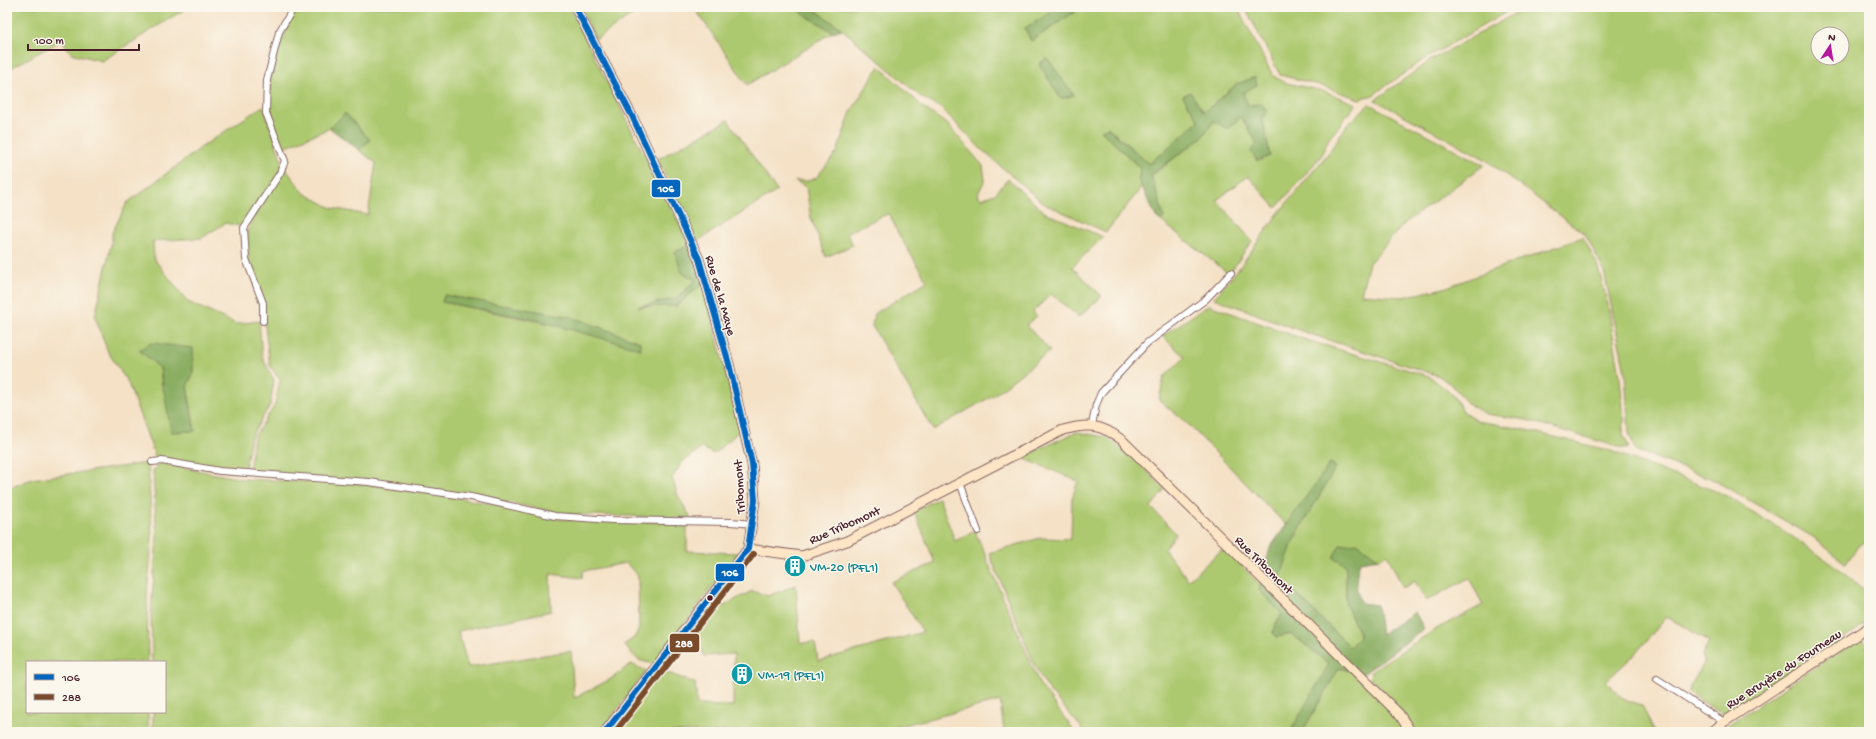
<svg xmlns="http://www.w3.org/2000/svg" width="1876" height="739" viewBox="0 0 1876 739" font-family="'Gochi Hand',sans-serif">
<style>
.green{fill:#adc96f;stroke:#7c744d;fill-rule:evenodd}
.forest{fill:#8aad62;stroke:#6a6646}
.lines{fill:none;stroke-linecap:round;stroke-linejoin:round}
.street-casing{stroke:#866361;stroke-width:8}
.secondary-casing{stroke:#866361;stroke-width:11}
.street{stroke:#fff;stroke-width:6}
.secondary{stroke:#fde5c5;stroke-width:9}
.bus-1-casing{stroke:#fbf7ec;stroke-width:9}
.bus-2-casing{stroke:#fbf7ec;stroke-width:9}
.bus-1{stroke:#0065bd;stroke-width:6}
.bus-2{stroke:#7a4b2a;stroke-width:6}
.bus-dot{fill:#4a1f2b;stroke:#fbf7ec;stroke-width:1.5}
.labels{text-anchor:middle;stroke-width:3;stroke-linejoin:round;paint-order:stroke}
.street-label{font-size:13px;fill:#4a1f2b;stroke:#fbf7ec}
.culture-label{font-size:13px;fill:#0d838f;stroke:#fbf7ec;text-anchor:start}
.line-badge{stroke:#fbf7ec;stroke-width:1.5}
.badge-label{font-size:11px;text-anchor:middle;font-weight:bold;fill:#fff}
</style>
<rect width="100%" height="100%" fill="#fbf7ec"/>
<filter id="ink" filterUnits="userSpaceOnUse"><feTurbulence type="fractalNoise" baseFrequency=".025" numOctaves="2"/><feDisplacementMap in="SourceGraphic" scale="8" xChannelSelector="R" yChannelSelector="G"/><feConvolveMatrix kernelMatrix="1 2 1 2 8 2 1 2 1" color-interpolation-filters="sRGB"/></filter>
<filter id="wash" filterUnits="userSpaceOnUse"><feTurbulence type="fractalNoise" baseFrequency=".012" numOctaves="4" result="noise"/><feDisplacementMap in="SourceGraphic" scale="16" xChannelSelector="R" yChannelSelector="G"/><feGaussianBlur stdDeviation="0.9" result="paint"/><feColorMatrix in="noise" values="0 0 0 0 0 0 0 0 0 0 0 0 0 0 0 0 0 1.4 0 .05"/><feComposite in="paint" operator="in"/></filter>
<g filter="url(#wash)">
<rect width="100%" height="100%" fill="#f4e1c6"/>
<path class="green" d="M7 7H188L102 61 71 53 62 40 7 70Z
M297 7H569L690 245 676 252 696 280 677 298 640 306H676L703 283 740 430 714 454 702 448 683 461 672 478 678 496 691 518 562 514 475 495 249 471 254 437 275 405 280 380 270 366 264 318 249 262 247 232 256 212 285 168 304 193 332 208 368 215 376 163 359 150 370 140 345 113 330 128 282 148C278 135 273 121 270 107 265 75 284 35 297 7ZM445 295 640 342 443 302Z
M580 7H645L596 39Z
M694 7H792L833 32 747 85Z
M811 7H1060L1025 28 1031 41 1082 7H1237L1273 76 1286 83 1323 91 1356 104 1328 140 1322 155 1276 208 1248 176 1217 200 1252 241 1229 274 1161 221 1164 217 1151 176 1202 137 1214 121 1241 117 1257 143V161L1270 156 1237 84 1204 112 1190 92 1183 96 1199 121 1149 164 1108 127 1102 131 1141 169 1138 179 1142 187 1106 232 1043 203 981 149 941 108 921 97 842 29Z
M1245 7H1290L1294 13 1304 7H1515L1423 60 1373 95 1359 99 1319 85 1280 75Z
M1527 7H1869V539L1857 547 1846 564 1813 537 1712 479 1635 450 1629 432 1625 371 1604 271 1586 235 1485 159 1375 100 1431 60ZM1818 34H1842V58H1818Z
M879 66 924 108 948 125 983 166 985 179 978 194 981 199 995 194 1008 179 1044 212 1103 237 1072 267 1102 296 1079 317 1051 294 1033 312 1037 316 1026 325 1050 351 994 395 933 430 872 326 874 314 927 281 899 235 889 213 847 233 853 245 826 257 811 218 806 187 795 181H808L816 178 837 152 851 112Z
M1369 104 1484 165 1405 223 1369 263 1361 294 1403 297 1444 288 1583 237 1597 264 1608 305 1619 370 1624 419 1623 434 1629 448H1622L1527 420 1486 414 1468 404 1453 386 1439 376 1304 332 1214 298 1239 268 1277 215 1329 152 1347 125Z
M263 106 282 162 279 174 254 207 245 227 225 223 202 238 153 241 154 259 188 302 236 324 259 321 262 357 274 380 270 405 251 437 244 473 211 469 155 456 128 383 108 352 95 317 112 240V233L127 203 206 144ZM139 349 193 373 187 386 195 431 162 388 160 368Z
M728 120 777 191 696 242 658 159Z
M1209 305 1303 339 1429 376 1452 394 1464 412 1478 421 1522 429 1611 451 1723 494 1787 533 1835 566 1869 594V621L1833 647 1726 716 1687 692 1704 663 1702 655 1709 641 1667 617 1634 655 1606 681 1623 699 1642 705 1654 732H1416L1411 723 1370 679 1371 671 1436 629 1483 605 1469 578 1426 601 1415 581 1403 588 1387 554 1379 559 1357 543 1346 565V605L1360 636 1350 647 1280 578 1294 539 1336 467 1330 463 1287 526 1189 425 1159 400 1164 377 1185 357 1162 336Z
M1076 432 1106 437 1139 463 1165 489 1151 507 1176 534 1164 549 1188 580 1224 548 1260 584 1259 590 1282 614 1272 632 1277 637 1292 634 1329 664 1293 732H1082L1081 727 1047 688 1034 664 989 553 1040 538 1071 539 1072 498 1078 481 1025 459 1026 455Z
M148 463 152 540 147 593 148 662H27V712H148L149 732H7V489L32 479Z
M159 463 242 479 363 484 458 498 510 507 558 519 687 523V551L738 553 654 664 638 660 624 645 634 638 639 629 638 576 626 563 583 571 582 578 550 574 551 611 458 631 468 667 571 651 574 698 611 679 631 664 646 671 600 732H153V712H165V662H152L151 611 157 537 153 471Z
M939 498 955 541 975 531 1040 685 1075 732H1004L1000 701 876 732H612L660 670 695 683 697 705 733 706 734 654 704 656 695 628 702 617 752 591 768 596 796 585 800 643 815 642 818 661 923 632 891 582 935 563 914 511Z
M1862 639 1869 651V732H1718L1827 659Z
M1339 668 1351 671 1400 719 1406 732H1302Z"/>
<path class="forest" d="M793 7H811L842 29 833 32Z
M1060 7H1082L1031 41 1025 28Z
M1047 58 1074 95 1061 99 1039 64Z
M1255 77 1257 85 1243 93 1248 105 1262 104 1267 112 1263 119 1270 156 1257 161 1251 151 1257 143 1241 117 1227 129 1214 121 1202 137 1151 175 1164 217 1161 221 1156 217 1138 179 1141 169 1101 131 1107 127 1149 164 1199 121 1183 96 1190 92 1204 112 1237 84Z
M345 113 370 140 359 150 330 128Z
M690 245 703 283 676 306 638 307 677 298 696 280 682 273 675 252Z
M444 295 572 317 640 342 641 349 532 319 442 302Z
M151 343 193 348V373L187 387 195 431 171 432 160 368 139 350Z
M1330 463 1336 467 1294 539 1280 578 1350 647 1360 636 1346 605V565L1333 557 1340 545 1357 543 1379 559 1360 562C1355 577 1355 588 1361 603L1377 605 1381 635 1415 612 1424 629 1363 674 1339 668 1302 732H1290L1329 664 1292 634 1277 637 1272 632 1282 614 1259 590 1270 548Z"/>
</g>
<g filter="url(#ink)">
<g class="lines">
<g class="street-casing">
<path id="street" d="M263 321V303L246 259 244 228 280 173 285 161 266 113 267 80 279 32 294 7
M1092 425 1096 405 1101 393 1147 343 1206 299 1231 273
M152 462 162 461 220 471 369 482 471 497 555 516 612 520 731 522 753 524
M960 483 978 531
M1657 679 1724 722"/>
</g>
<g class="secondary-casing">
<path id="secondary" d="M575 7 632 116 699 259 729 364 748 448 752 464 755 500 748 549 605 732
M748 549 802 556 847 541 1063 430C1088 423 1101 424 1122 440L1399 714 1411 732
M1712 732 1724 722 1869 627"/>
</g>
<use href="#street" class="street"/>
<use href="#secondary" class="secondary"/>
<g class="bus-1-casing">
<path id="bus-1" d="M575 7 632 116 699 259 729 364 752 464 755 500 748 549 605 732"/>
</g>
<g class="bus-2-casing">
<path id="bus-2" d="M615 732 754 554"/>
</g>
<use href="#bus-1" class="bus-1"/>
<use href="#bus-2" class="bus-2"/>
</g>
</g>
<defs>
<g id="building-disc" transform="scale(1.15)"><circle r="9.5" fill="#0f9aa8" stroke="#fbf7ec"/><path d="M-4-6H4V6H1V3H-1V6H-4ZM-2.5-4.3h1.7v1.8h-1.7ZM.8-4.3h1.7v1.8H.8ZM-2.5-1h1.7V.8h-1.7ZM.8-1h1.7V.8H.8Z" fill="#fff"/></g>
</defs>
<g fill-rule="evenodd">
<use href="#building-disc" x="795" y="566"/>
<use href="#building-disc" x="742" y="674"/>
</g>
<circle class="bus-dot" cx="710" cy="598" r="3.5"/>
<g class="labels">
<g class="street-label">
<text transform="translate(722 295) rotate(74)" y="5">Rue de la Maye</text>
<text transform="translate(738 487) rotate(-93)" y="5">Tribomont</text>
<text transform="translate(844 524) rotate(-24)" y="5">Rue Tribomont</text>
<text transform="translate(1265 564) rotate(45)" y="5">Rue Tribomont</text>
<text transform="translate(1783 668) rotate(-33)" y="5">Rue Bruyère du Fourneau</text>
</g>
<g class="culture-label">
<text x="810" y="571">VM-20 (PFL1)</text>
<text x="758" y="679">VM-19 (PFL1)</text>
</g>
</g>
<g class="line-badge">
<rect x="651" y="179" width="30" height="19" rx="4" fill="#0065bd"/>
<rect x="715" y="563" width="30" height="19" rx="4" fill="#0065bd"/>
<rect x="669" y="633" width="31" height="20" rx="4" fill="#7a4b2a"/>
</g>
<g class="badge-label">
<text x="666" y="192">106</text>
<text x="730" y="576">106</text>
<text x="684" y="647">288</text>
</g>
<rect width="1876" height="739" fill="none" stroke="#fbf7ec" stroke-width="24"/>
<rect x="26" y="661" width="140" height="52" fill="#fbf7ec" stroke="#b4a19f"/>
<rect x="34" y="674" width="20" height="6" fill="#0065bd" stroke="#b4a19f"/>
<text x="62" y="681" font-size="12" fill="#4a1f2b">106</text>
<rect x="34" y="694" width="20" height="6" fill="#7a4b2a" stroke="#b4a19f"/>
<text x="62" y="701" font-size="12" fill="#4a1f2b">288</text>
<g transform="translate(1830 46) rotate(12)"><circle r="19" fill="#fbf7ec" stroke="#b4a19f"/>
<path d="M0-3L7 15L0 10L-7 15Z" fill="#b5179e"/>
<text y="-6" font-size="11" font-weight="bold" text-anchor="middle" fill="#4a1f2b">N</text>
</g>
<path d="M28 44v6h111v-6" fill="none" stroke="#4a1f2b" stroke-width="2"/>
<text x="34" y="44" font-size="12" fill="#4a1f2b" stroke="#fbf7ec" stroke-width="3" paint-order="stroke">100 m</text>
</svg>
